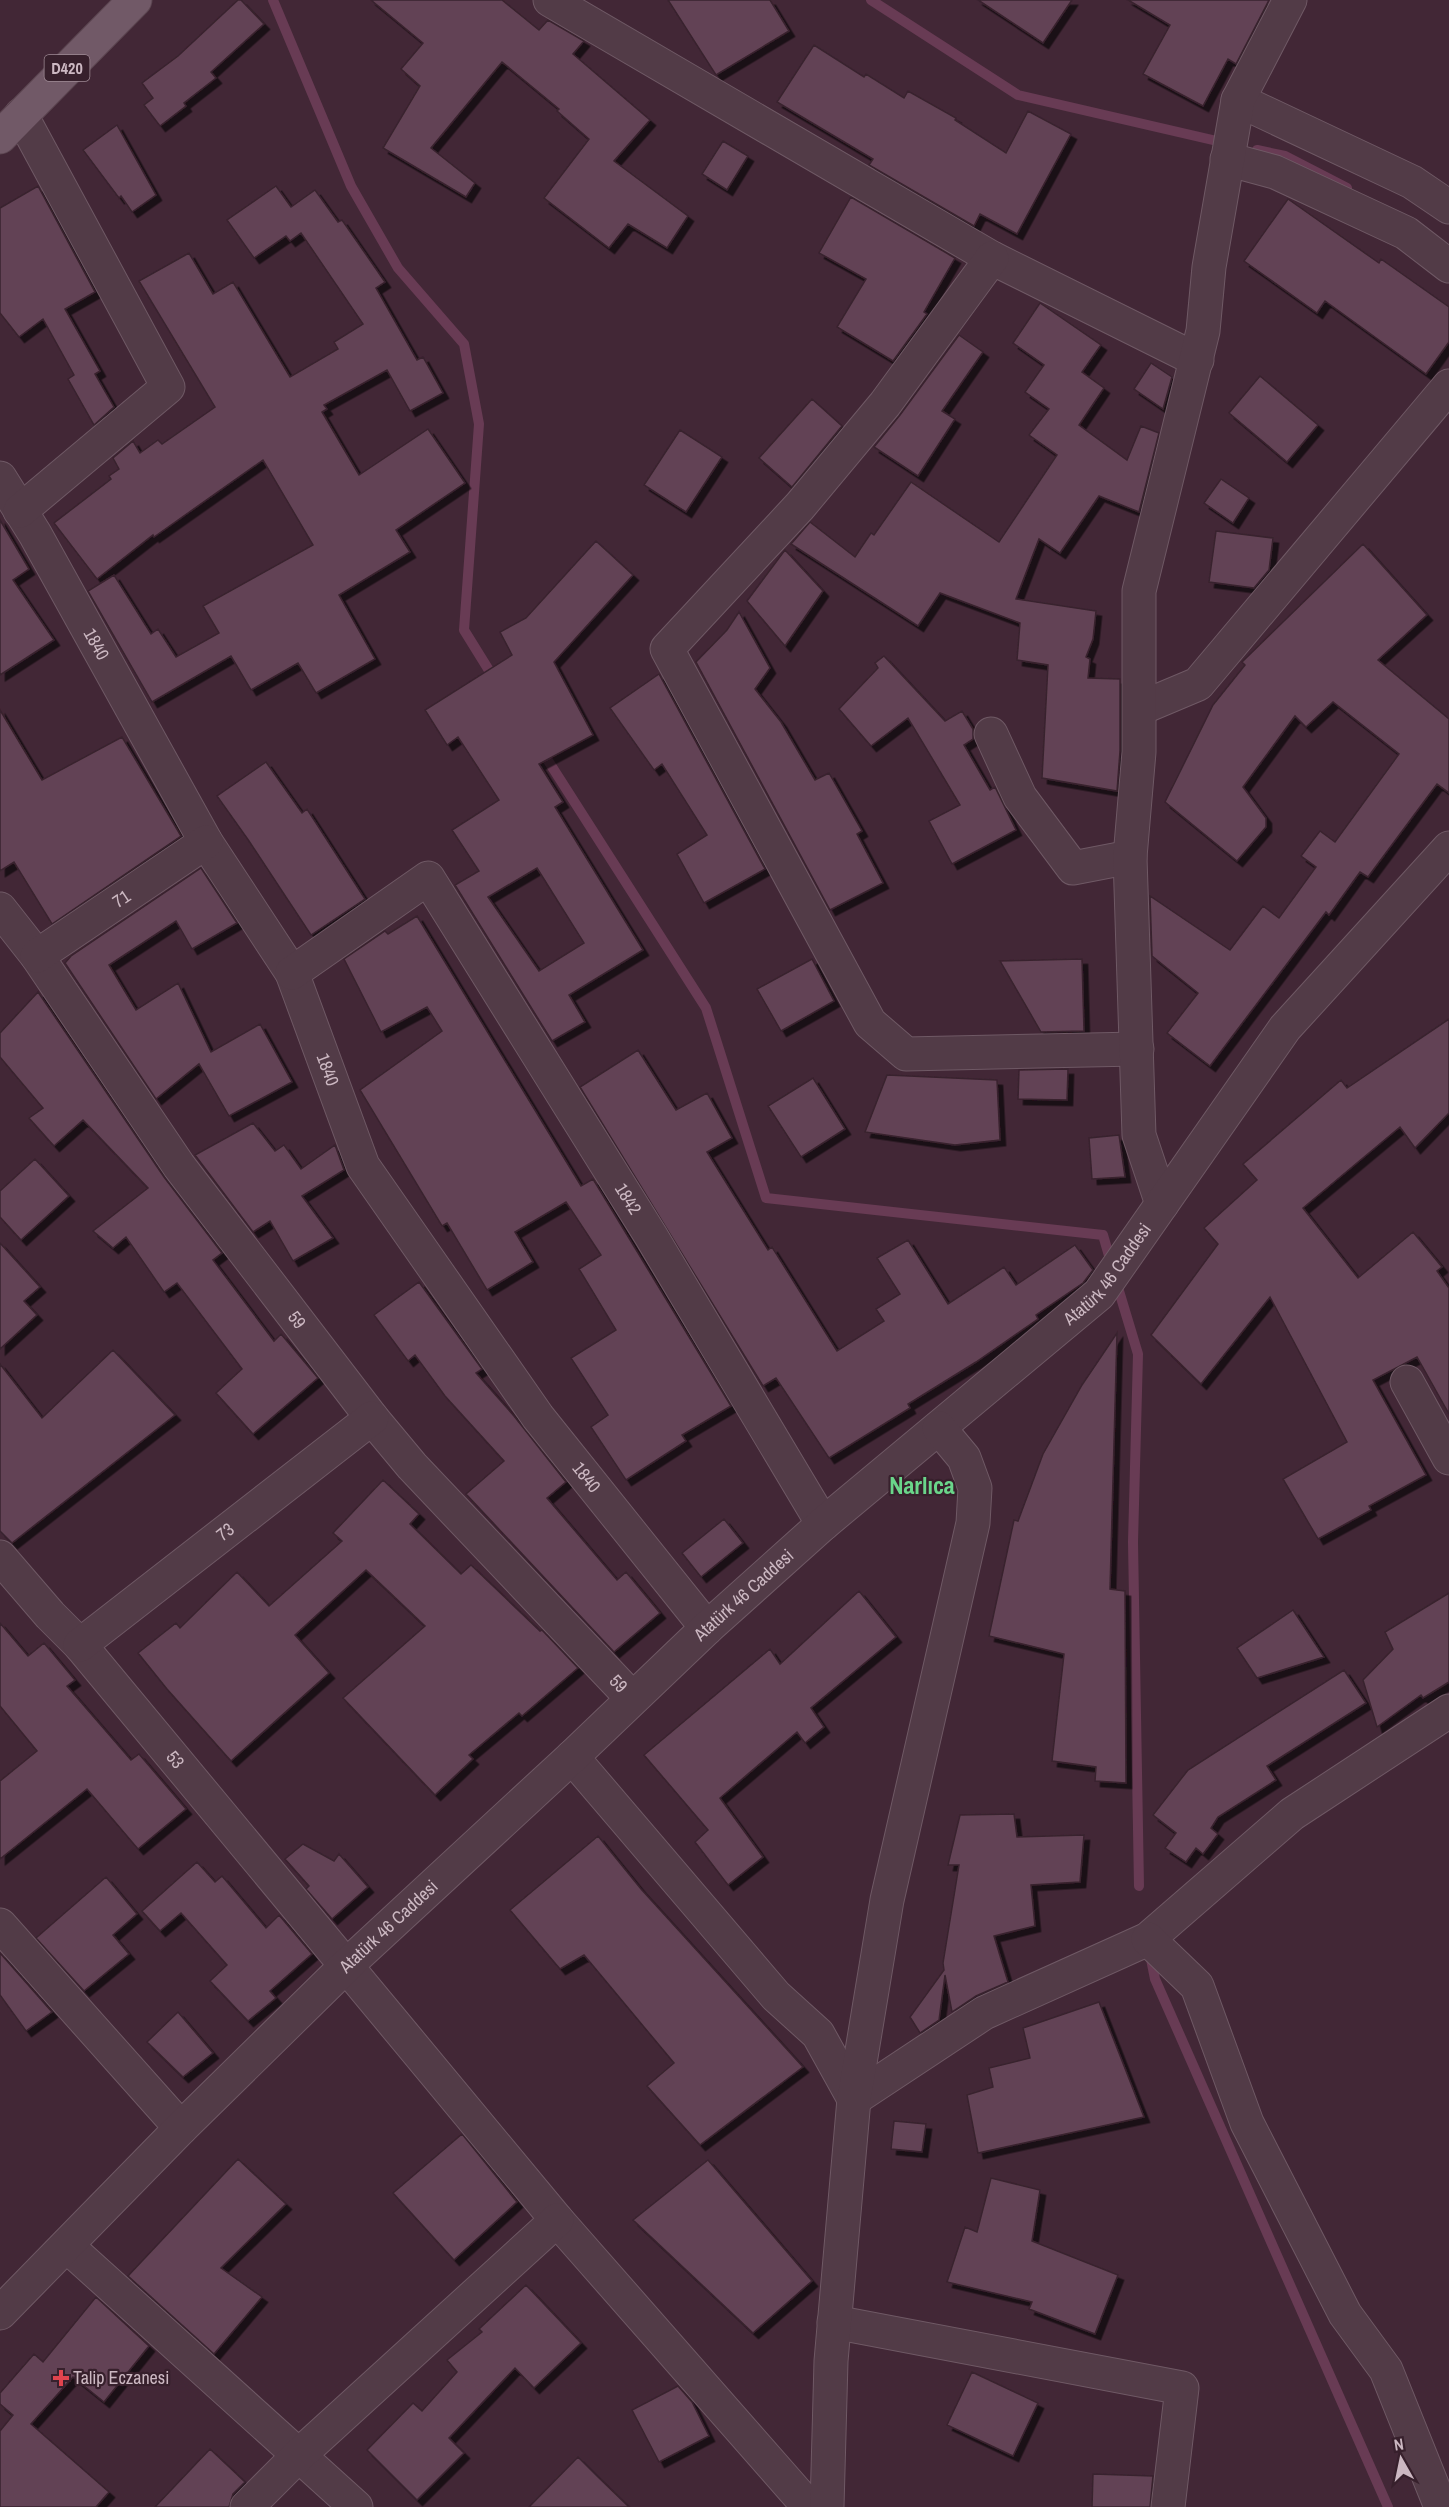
<svg xmlns="http://www.w3.org/2000/svg" width="1449" height="2507" viewBox="0 0 1449 2507" font-family="'Archivo Narrow',sans-serif">
<style>
.lines{fill:none;stroke-linecap:round;stroke-linejoin:round}
.stream{stroke:#683b54;stroke-width:10}
.building{fill:#624354;stroke:#39222e;stroke-width:1.5;fill-rule:evenodd;filter:url(#shadow)}
.minor-casing{stroke:#6f5965;stroke-width:35}
.major-casing{stroke:#5b4550;stroke-width:35}
.minor{stroke:#523b47;stroke-width:33}
.major{stroke:#715967;stroke-width:33}
.health-dot{fill:#e0444e;stroke:#37202c;stroke-width:2}
.labels{text-anchor:middle;stroke-width:4.5;stroke-linejoin:round;paint-order:stroke}
.shield{fill:#37202c;stroke:#9f8a95;stroke-width:1.5}
.shield-label{font-size:16px;font-weight:bold;fill:#ccb8c2}
.street-label{font-size:18px;fill:#ccb8c2;stroke:#37202c}
.poi-label{font-size:18px;fill:#ccb8c2;stroke:#37202c;text-anchor:start}
.district-label{font-size:24px;font-weight:bold;fill:#6ad58a;stroke:#37202c}
</style>
<defs>
<filter id="shadow"><feDropShadow dx="5.5" dy="5.5" stdDeviation="0" flood-color="#0009"/></filter>
</defs>
<rect width="100%" height="100%" fill="#422736"/>
<g class="lines">
<path class="stream" d="M273 0 351 186 398 268 464 344 479 424 464 630 495 680
M871 0 1018 95 1217 141
M1257 150 1285 156 1347 188
M540 748 706 1008 766 1198 1103 1235 1112 1266
M1116 1281 1138 1354 1133 1542 1139 1886
M1150 1954 1155 1979 1388 2507"/>
</g>
<path class="building" d="M238 0H241L264 24 211 72 216 78 184 103 186 106 160 126 144 105 153 98 142 83 178 56Z
M371 0H502L539 30 548 20 584 41 573 54 650 120 614 161 688 216 667 248 628 224 609 248 544 198 589 139 557 111 559 109 502 62 431 148 475 183 466 197 383 148 420 86 401 69 423 43Z
M668 0H770L789 31 716 75Z
M978 0H1072L1043 43Z
M1128 0H1269L1236 64 1228 59 1203 106 1143 74 1170 25Z
M814 45 864 77 866 74 904 98 908 91 956 118 955 120 1006 153 1028 111 1071 134 1017 234 980 214 974 226 869 165 873 159 777 102Z
M117 125 156 195 132 212 121 196 119 198 83 150Z
M723 141 748 156 727 190 702 174Z
M38 186 95 292 65 309 100 371 95 374 114 407 94 425 68 379 74 375 43 319 19 337 0 313V208Z
M276 186 291 207 315 190 338 222 342 220 385 282 376 288 417 360 423 357 443 393 410 411 387 370 324 405 327 409 322 412 359 475 428 429 465 483 396 530 410 552 339 595 375 659 316 693 298 663 251 690 231 656 152 702 88 591 114 575 151 634 158 629 176 657 219 633 203 606 313 545 263 460 154 537 153 535 97 579 54 523 111 479 109 476 119 469 113 458 133 441 140 453 158 440 162 444 215 407 139 281 189 253 213 294 233 282 290 377 338 349 334 342 363 324 301 233 290 241 286 236 254 258 227 220Z
M851 197 955 258 924 312 927 314 893 361 837 327 866 279 819 253Z
M1288 199 1379 263 1381 259 1449 307V342L1426 374 1325 301 1317 313 1244 261Z
M1040 303 1101 345 1082 372 1104 388 1079 425 1127 460 1141 426 1159 433 1139 512 1099 496 1060 553 1039 539 1016 599 1096 611 1093 639 1086 657 1090 659 1088 678 1120 679V751L1117 791 1042 778 1048 665 1017 660 1020 623 940 593 918 626 791 544 810 522 855 557 871 533 874 535 911 482 999 542 1057 455 1029 435 1049 409 1025 392 1044 365 1013 343Z
M959 335 983 352 942 411 955 419 918 476 874 447 900 415Z
M1151 363 1172 377 1163 409 1134 389Z
M1260 376 1318 425 1287 462 1229 413Z
M812 399 842 426 792 487 759 458Z
M680 430 722 457 686 512 644 485Z
M1221 479 1249 498 1233 523 1204 503Z
M0 520 29 569 13 580 54 640 0 675Z
M1216 531 1273 538 1269 570 1254 588 1209 582Z
M596 541 633 575 554 662 593 735 539 764 563 802 555 807 643 950 569 995 585 1022 552 1041 455 885 479 871 452 830 499 800 458 737 447 745 425 710 512 655 500 632 526 618ZM537 868 584 943 539 971 488 897Z
M1363 544 1427 615 1378 660 1449 719V793L1437 784 1368 877 1360 872 1329 915 1326 912 1210 1066 1167 1033 1198 993 1152 956 1150 896 1230 950 1263 906 1279 918 1316 867 1301 856 1320 831 1335 842 1399 754 1333 702 1306 727 1295 716 1243 787 1266 818V827L1237 861 1165 802 1213 705 1245 665 1242 662Z
M785 550 823 591 785 646 747 601Z
M739 612 770 668 755 689 781 722 815 780 829 773 862 831 857 834 883 883 830 910 696 662 727 630Z
M884 656 945 721 962 711 973 729V739L964 745 990 790 995 787 1016 830 952 864 929 821 960 805 908 718 871 746 839 709 878 668 875 663Z
M659 674 765 869 704 903 677 854 707 835 662 764 654 770 610 708Z
M0 710 42 780 122 737 181 836 52 924 14 862 0 871Z
M266 762 302 813 307 809 365 899 311 935 249 841 217 796Z
M201 868 237 923 192 949 176 921 109 965 136 1010 178 983 211 1052 260 1024 292 1082 229 1116 199 1064 156 1099 65 963 71 956Z
M417 916 581 1186 593 1179 731 1406 682 1435 686 1441 626 1480 591 1427 608 1415 571 1358 616 1330 579 1269 601 1255 566 1202 515 1232 533 1262 487 1290 447 1223 442 1226 360 1090 442 1031 427 1007 381 1032 344 959 385 931 388 934Z
M812 959 834 1001 781 1031 757 989Z
M1082 959 1084 1031 1041 1032 1000 961Z
M38 992 164 1177 222 1253 213 1260 274 1341 281 1334 318 1378 253 1434 216 1393 242 1369 177 1283 164 1292 126 1237 113 1248 93 1231 148 1188 83 1120 54 1146 29 1118 43 1108 0 1057V1033Z
M1449 1019V1113L1415 1148 1400 1127 1303 1208 1358 1278 1413 1232 1442 1267 1437 1271 1449 1288V1414L1417 1357 1373 1380 1426 1475 1369 1506 1371 1510 1318 1539 1283 1479 1347 1442 1270 1297 1201 1384 1151 1335 1218 1244 1204 1228 1257 1180 1243 1164 1341 1080 1347 1088Z
M638 1050 676 1110 707 1093 732 1138 707 1152 768 1250 772 1247 837 1351 884 1321 876 1309 900 1294 877 1258 908 1240 948 1304 1004 1267 1016 1285 1075 1245 1093 1270 1083 1283 1036 1315 1038 1319 976 1362 908 1404 910 1408 829 1458 776 1378 763 1386 580 1087Z
M1068 1069 1067 1100 1018 1099 1019 1070Z
M887 1075 997 1080 1000 1140 955 1145 865 1132Z
M813 1078 845 1129 801 1157 768 1106Z
M253 1123 275 1151 284 1145 301 1169 335 1145 344 1170 302 1196 333 1238 293 1261 270 1221 253 1232 195 1155Z
M1119 1135 1125 1177 1092 1179 1089 1138Z
M35 1159 69 1196 21 1240 0 1217V1191Z
M0 1243 40 1287 24 1301 37 1315 0 1349Z
M419 1282 482 1369 476 1373 514 1416 566 1482 547 1498 617 1580 626 1572 660 1613 614 1652 466 1494 504 1461 445 1396 415 1355 408 1361 374 1315Z
M1117 1333 1110 1589 1125 1591 1126 1783 1095 1781 1096 1767 1052 1761 1064 1654 989 1636 1014 1520 1018 1521 1043 1454 1082 1385Z
M113 1350 175 1415 12 1543 0 1531V1364L42 1418Z
M383 1480 419 1514 410 1524 461 1574 471 1565 540 1631 542 1630 578 1668 522 1716 519 1713 469 1755 473 1759 435 1795 343 1698 425 1626 366 1570 295 1635 329 1673 231 1761 167 1689 138 1653 176 1623 180 1628 237 1572 269 1606 342 1541 333 1533Z
M724 1519 743 1543 701 1577 682 1553Z
M859 1591 896 1637 811 1708 824 1727 805 1743 797 1732 720 1798 763 1857 728 1885 695 1842 708 1830 644 1755 770 1649 780 1664Z
M1449 1593V1682L1423 1698 1421 1695 1377 1727 1363 1680 1393 1649 1385 1632Z
M1293 1610 1324 1657 1257 1678 1237 1648Z
M0 1623 28 1656 44 1643 75 1680 67 1686 131 1760 139 1754 186 1809 138 1849 87 1789 0 1859V1781L37 1751 0 1706Z
M1344 1670 1366 1703 1267 1766 1276 1780 1218 1817 1211 1828 1218 1834 1203 1854 1196 1848 1186 1862 1165 1848 1176 1833 1153 1815 1188 1770Z
M1014 1814 1017 1837 1084 1835 1080 1882 1031 1885 1035 1926 994 1936 1008 1982 976 1996 952 2012 945 1975 939 2020 920 2033 910 2017 944 1970 943 1963 959 1865H948L960 1815Z
M598 1836 641 1889 803 2067 700 2145 647 2086 674 2063 584 1955 560 1969 510 1910Z
M303 1844 334 1861 339 1854 368 1887 332 1919 306 1889 309 1886 285 1859Z
M197 1862 215 1882 222 1876 266 1928 279 1915 312 1954 270 1991 276 1998 248 2021 210 1981 227 1965 181 1913 160 1931 142 1911Z
M106 1877 137 1914 113 1935 129 1954 84 1991 36 1938Z
M0 1953 52 2012 26 2031 0 1995Z
M1099 2002 1144 2117 978 2153 967 2095 993 2087 989 2068 1030 2058 1023 2028Z
M178 2012 213 2053 183 2077 147 2042Z
M894 2121 926 2124 922 2152 891 2149Z
M462 2134 517 2202 454 2260 393 2193Z
M238 2159 286 2204 221 2268 262 2297 214 2354 128 2276Z
M708 2160 812 2281 753 2333 633 2220Z
M991 2178 1040 2190 1032 2241 1118 2275 1095 2334 1029 2309 1032 2302 947 2282 965 2227 977 2232Z
M526 2285 581 2343 534 2388 515 2368 449 2438 464 2453 417 2500 367 2450 413 2403 422 2411 457 2372 447 2360 482 2332 479 2329Z
M96 2297 149 2346 104 2402 73 2377 31 2424 109 2492 96 2507H0V2431L13 2415 0 2404V2393L34 2354 43 2362Z
M972 2372 1038 2403 1013 2456 947 2425Z
M678 2386 692 2402 709 2436 659 2462 632 2410Z
M210 2449 245 2482 233 2494 229 2507H155Z
M578 2457 597 2476 629 2507H529Z
M1093 2474 1153 2476 1150 2507H1092Z"/>
<g class="lines">
<g class="minor-casing">
<g id="minor">
<path d="M550 0 992 258 1197 360"/>
<path d="M1238 100 1412 182 1449 207"/>
<path d="M1227 159 1275 172 1406 233 1449 266"/>
<path d="M992 258 885 404 800 506 667 649 870 1023 906 1054 1137 1049"/>
<path id="s1" d="M0 478 35 534 206 842 292 973 363 1166 538 1417 707 1628"/>
<path d="M20 511 168 387 21 115"/>
<path d="M1141 708 1198 684 1449 386"/>
<path d="M991 734 1020 797 1073 868 1130 857"/>
<path id="s2" d="M0 909 37 956 179 1166 372 1418 412 1466 632 1698"/>
<path id="s3" d="M37 956 206 842"/>
<path id="s4" d="M292 973 428 878 651 1236 823 1524"/>
<path d="M1162 1204 1139 1135 1130 857 1139 752V591L1203 331 1209 267 1238 100 1290 0"/>
<path d="M1407 1382 1449 1458"/>
<path id="s5" d="M0 1557 50 1615 80 1645 557 2220 809 2507"/>
<path id="s6" d="M80 1645 372 1418"/>
<path d="M572 1757 776 1996 818 2034 854 2099 984 2013 1148 1939 1292 1814 1449 1711"/>
<path d="M0 1925 181 2128"/>
<path d="M1148 1939 1197 1986 1247 2123 1345 2314 1386 2370 1441 2507"/>
<path d="M67 2246 356 2507"/>
<path id="s7" d="M0 2313 181 2128 347 1965 572 1757 707 1628 823 1524 1099 1294 1285 1028 1449 848"/>
<path d="M834 2322 1182 2388 1168 2507"/>
<path d="M247 2507 298 2456 557 2220"/>
<path d="M827 2507 831 2361 854 2099 887 1900 973 1523 975 1488 964 1458 939 1428"/>
</g>
</g>
<g class="major-casing">
<path id="major" d="M0 137 135 0"/>
</g>
<use href="#minor" class="minor"/>
<use href="#major" class="major"/>
</g>
<path class="health-dot" d="M58 2369h6v6h6v6h-6v6h-6v-6h-6v-6h6z"/>
<g class="labels">
<rect class="shield" x="44.5" y="55" width="45" height="26" rx="4.5"/>
<g class="shield-label">
<text x="67" y="74">D420</text>
</g>
<g class="street-label">
<text dy="6" stroke="none"><textPath href="#s1" startOffset="192">1840</textPath></text>
<text dy="6" stroke="none"><textPath href="#s3" startOffset="102">71</textPath></text>
<text dy="6" stroke="none"><textPath href="#s1" startOffset="678">1840</textPath></text>
<text dy="6" stroke="none"><textPath href="#s4" startOffset="544">1842</textPath></text>
<text dy="6" stroke="none"><textPath href="#s7" startOffset="1520">Atatürk 46 Caddesi</textPath></text>
<text dy="6" stroke="none"><textPath href="#s2" startOffset="507">59</textPath></text>
<text dy="6" stroke="none"><textPath href="#s1" startOffset="1164">1840</textPath></text>
<text dy="6" stroke="none"><textPath href="#s6" startOffset="184">73</textPath></text>
<text dy="6" stroke="none"><textPath href="#s7" startOffset="1034">Atatürk 46 Caddesi</textPath></text>
<text dy="6" stroke="none"><textPath href="#s2" startOffset="993">59</textPath></text>
<text dy="6" stroke="none"><textPath href="#s5" startOffset="268">53</textPath></text>
<text dy="6" stroke="none"><textPath href="#s7" startOffset="548">Atatürk 46 Caddesi</textPath></text>
</g>
<g class="poi-label">
<text x="73" y="2384">Talip Eczanesi</text>
</g>
<g class="district-label">
<text x="922" y="1494">Narlıca</text>
</g>
</g>
<g transform="translate(1401 2459) rotate(351)" stroke="#37202c" stroke-width="4.5" paint-order="stroke">
<path d="M0-4.5L10 22L0 15L-10 22Z" fill="#ccb8c2"/>
<text y="-9" font-size="16" font-weight="bold" text-anchor="middle" fill="#ccb8c2">N</text>
</g>
</svg>
